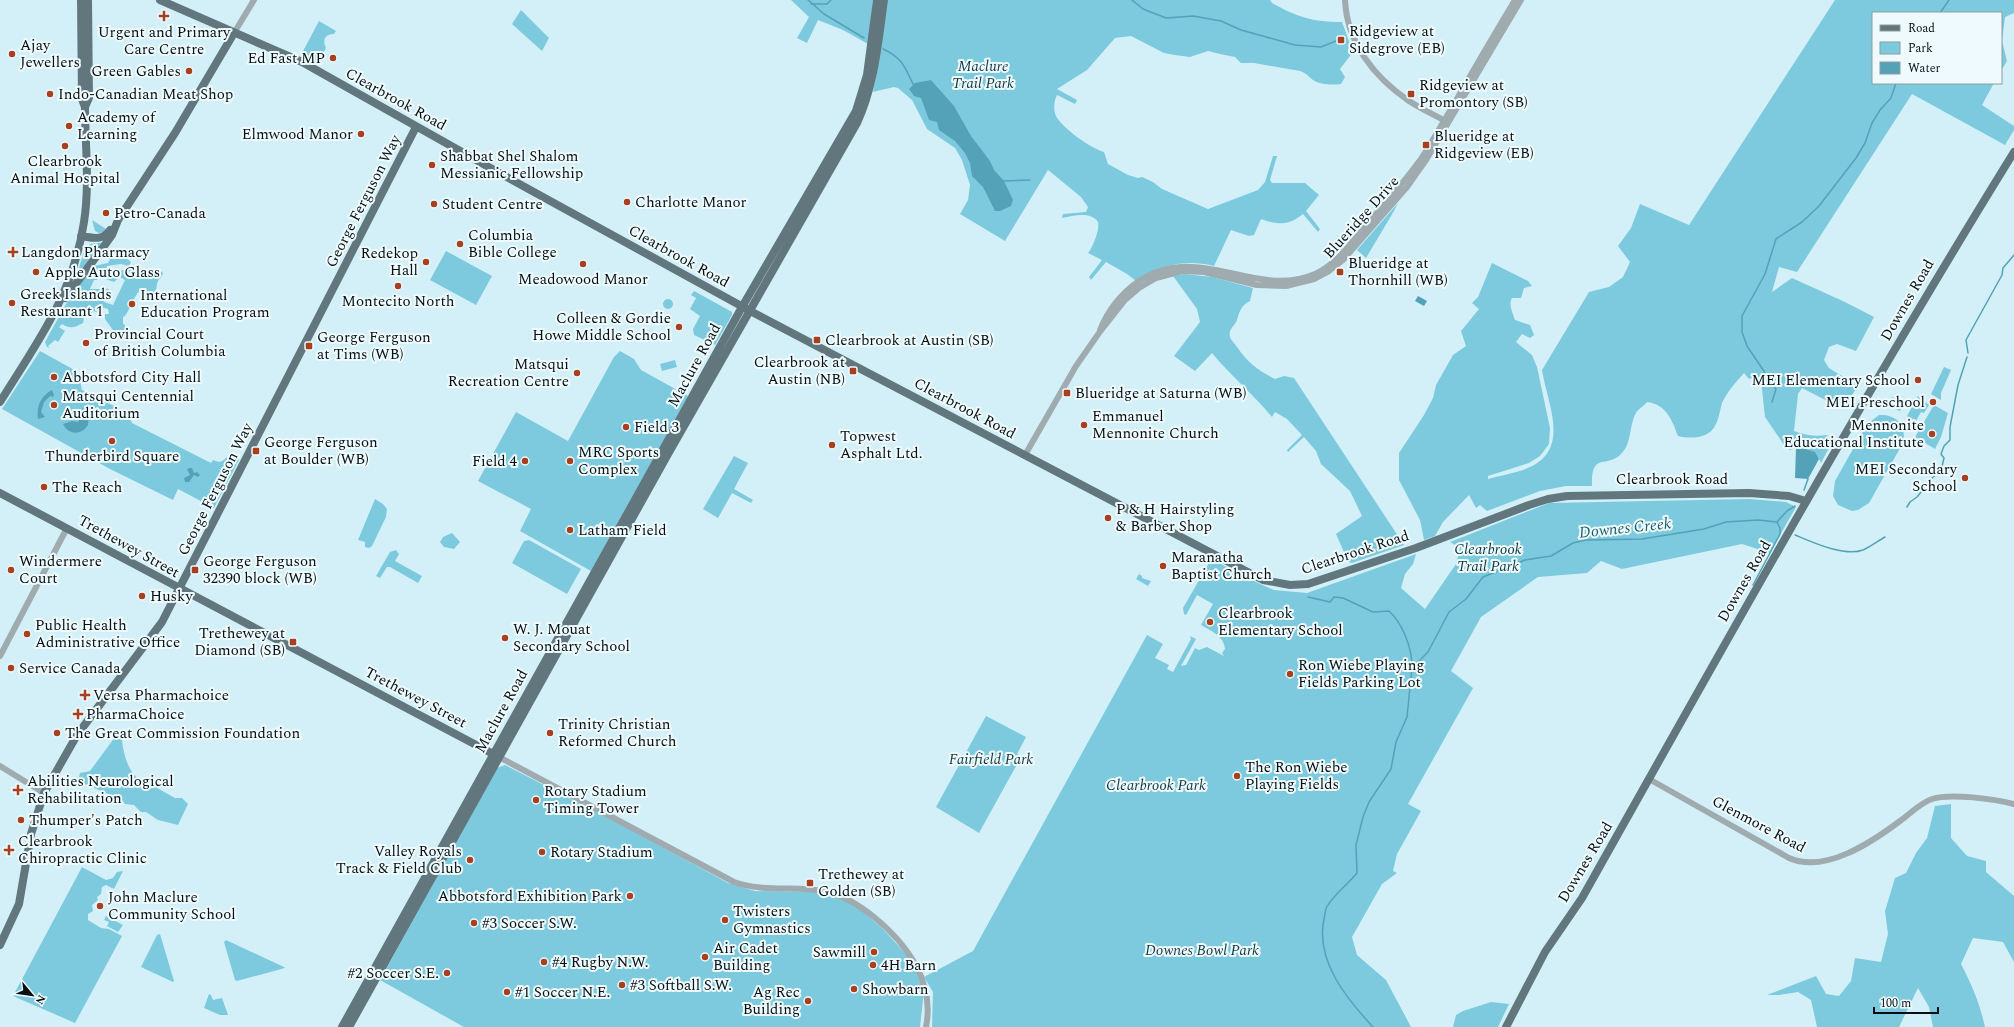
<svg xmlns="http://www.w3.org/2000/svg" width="2014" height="1027" viewBox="0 0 2014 1027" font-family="Spectral,serif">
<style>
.green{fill:#7dcadf;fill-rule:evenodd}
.water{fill:#54a2b7}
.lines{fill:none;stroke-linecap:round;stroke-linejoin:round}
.stream{stroke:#54a2b7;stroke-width:1.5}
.minor{stroke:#9fabaf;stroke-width:6}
.major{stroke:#61777d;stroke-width:8}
.poi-dot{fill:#a84020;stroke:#eefafd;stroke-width:1.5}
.labels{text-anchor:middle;stroke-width:4;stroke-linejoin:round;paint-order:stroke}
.poi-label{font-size:15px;fill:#061013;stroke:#eefafd;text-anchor:start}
.park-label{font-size:15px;font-style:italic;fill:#133842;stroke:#eefafd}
.street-label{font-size:15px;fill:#061013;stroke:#eefafd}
.water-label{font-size:16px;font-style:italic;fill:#1c5c6b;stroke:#eefafd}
</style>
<rect width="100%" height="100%" fill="#d3f0f8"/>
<path class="green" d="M791 0H873L868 44 843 30 818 20 807 43 797 38 809 17Z
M887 0H1270L1272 3C1297 17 1313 22 1342 22L1353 52 1340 69 1345 77 1341 84C1332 85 1321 85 1313 80 1308 76 1306 73 1300 71L1254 63H1241L1235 57 1220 54 1208 51 1190 57 1175 55 1164 53 1131 36 1115 38 1087 70 1057 89 1077 100 1075 104 1057 95C1054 101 1053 109 1056 116 1062 128 1092 149 1104 152L1108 164 1128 175 1138 178 1142 177 1153 182 1162 189 1208 209 1258 190 1265 182 1273 156H1277L1270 180 1272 183H1305L1319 195 1306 211 1320 229 1318 232 1303 214C1288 226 1278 225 1261 219L1254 235 1249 236 1231 230 1214 266C1182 259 1164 265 1136 281L1127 274 1106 262 1091 280 1089 277 1102 260 1088 253C1093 247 1100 229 1098 222 1090 211 1074 216 1062 218L1063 214 1086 212 1088 207 1081 197 1048 170 1005 241 960 214 968 200 970 185 962 160 955 148 927 129 912 100 898 88 894 87 873 92 877 72Z
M1835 0H2014V13L2005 17 2002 41 2007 61 2001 71V13H1873V83H1994L1982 105 2014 126V130L2005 145 1912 94 1797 272 1779 267 1772 292 1792 278 1845 302 1874 317 1856 351 1837 344 1829 347 1824 360 1829 368 1858 386 1850 398 1845 405 1839 407 1802 388 1798 394 1794 431C1805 435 1816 437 1827 435L1831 439 1830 446 1821 463C1816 450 1803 445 1790 450L1784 445 1765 417 1761 380 1754 377 1749 379 1744 373C1736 382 1727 392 1722 403 1720 410 1719 418 1716 424 1710 439 1690 439 1678 436 1672 420 1666 404 1647 402 1644 406 1638 409 1636 413 1629 425 1632 444 1621 454 1606 469 1591 451 1592 486H1566L1540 491 1487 511 1480 505 1476 508 1469 495 1443 522 1435 536 1424 540 1420 520 1399 480V453L1424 415 1433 398 1436 385 1453 355 1466 346 1461 331 1479 309 1472 303 1478 297 1492 263 1528 281 1532 286 1524 288 1521 298H1512C1508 305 1513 313 1515 320L1530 325 1534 335 1530 338 1522 334 1516 342 1532 355 1537 367 1550 428 1549 444 1540 456 1529 463 1488 476V479C1502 475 1518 473 1530 467 1571 448 1547 403 1542 370L1589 292 1609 287 1623 277 1630 262 1618 246 1631 228 1640 204 1689 225Z
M521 10 549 38 542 51 512 24Z
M319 21 336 31 334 34C325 34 322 40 326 48L317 64 301 55Z
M1398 203 1394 211 1366 258 1357 250Z
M92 220 106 229 103 232 99 233 95 231Z
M105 242 74 284 85 248 86 249 90 244Z
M446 251 492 276 476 305 430 280Z
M111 257 117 259 125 257 131 262 129 266 121 264 107 266 106 270 114 273 135 266 151 278 155 277 161 271 163 273C162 277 160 278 158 281 155 287 159 291 152 296L140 290C133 298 131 307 125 316L123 317V323L132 335 129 337 124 334 123 339 118 337 105 319V314H109L108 309 101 307 98 312 93 311 90 315 84 317 83 323C74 328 70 329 62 324L59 327 65 331 58 342 55 340 48 346 50 348 47 347 45 342 71 295 94 266 108 263ZM100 277 114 282 120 277 125 280 113 305 104 302 109 289H90L94 280H97Z
M1184 274 1212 277 1253 288 1250 301C1241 306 1240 310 1237 320 1235 326 1228 329 1230 337 1231 340 1235 344 1237 347 1248 363 1259 371 1275 379L1284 376 1294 378 1404 545 1352 563 1346 561 1344 552 1336 534 1362 516 1350 491 1321 464 1316 451 1304 437 1288 452 1287 450 1302 435 1287 419 1275 412 1272 417C1253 394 1231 376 1212 353L1195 371 1174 356 1200 322 1197 309 1173 276Z
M694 291 732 312V315L715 345 694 335 693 329 700 316 690 309 696 298 691 295Z
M663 304a5 5 0 1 1 10 0a5 5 0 1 1-10 0Z
M40 351 78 372 82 390 128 413 132 423 211 463 213 460C225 465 222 458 230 456L239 460 214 508 178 489 173 500 110 469 2 409Z
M620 351 634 359 641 370 688 396 591 571 520 531 531 509 478 481 516 412 568 441 614 357Z
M675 360 677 367 662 371 660 364Z
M1944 367 1951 370 1941 393V400L1931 394Z
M1918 396 1929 405 1924 413 1921 412 1916 421 1907 416Z
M1892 397 1905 402 1900 411 1888 405Z
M1934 405 1948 413 1941 437 1935 449 1915 437Z
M1879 415C1896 414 1907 425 1903 443L1869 503 1858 510 1852 511 1838 505 1833 496 1835 481 1867 424Z
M734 456 748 463 734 489 753 500 751 503 732 493 718 518 703 509Z
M375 499 383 504 387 509 386 517 372 546 369 548 365 547V542L358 540Z
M1749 499 1786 502 1796 507 1770 553 1742 544 1622 569 1601 561 1587 573 1538 577 1481 617 1451 671 1473 688 1408 804 1421 811 1397 854 1393 871 1397 873 1382 884 1352 937 1357 955 1386 980 1411 1027H932L933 992 924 977 973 951 1147 635 1163 644 1155 658 1169 665 1167 669 1173 672 1191 639 1190 636 1196 639 1181 666 1186 665 1195 648 1199 650 1207 647 1224 656 1222 653 1225 649C1224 636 1211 631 1201 625L1213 604 1197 595 1186 615 1184 614 1183 608 1209 563 1207 557 1260 584 1274 590 1307 593 1416 554 1413 564 1405 574 1401 588 1425 609 1456 564 1460 548 1450 542 1549 503Z
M452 533 460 542 454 549 444 547 440 542 443 537Z
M529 540 581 569 567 594 512 563 524 541Z
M396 550 399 554 395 561 422 576 418 583 390 567H387L380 578 376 576 390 552Z
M1139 574 1142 576V578L1151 581 1148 586 1136 579Z
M986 716 1026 737 1017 754 1021 757 979 833 936 807Z
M115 737 122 740C124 759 130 778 150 786V784L175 798H182L188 804 178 825 158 820 146 812H141L134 805 125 804 122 800 78 781 80 773 90 771Z
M505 765 635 832 728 883 755 891 814 892 830 895 844 900 866 914 884 930 911 960 924 991 920 1027H464L380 980 497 768Z
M1951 804V838L1967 856 1986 861V872L2014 896V962L2003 942 1973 938 1961 964C1972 985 1980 1004 1985 1027H1933L1929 1007 1918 988 1899 1027H1817L1811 1000 1798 992 1779 995H1767L1816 976 1826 994 1839 996 1851 981 1855 958 1881 962 1888 934 1885 911 1895 878 1906 873 1916 853 1927 838 1935 806Z
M82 867 106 880 113 878 117 872 123 871 114 889 106 885 102 887 101 894 97 897 98 900 92 905 93 911 88 914V920L101 928 109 929 122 936 75 1023 13 996Z
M106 916 123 925 118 932 107 926 109 922 104 920Z
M160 934 174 981 173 982 141 967 157 935Z
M226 940 284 967 285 968 237 981 235 980 224 942Z
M209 994 211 995 213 1000 222 998 228 1015H220L204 1008Z
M1491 1002 1509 1004 1498 1027H1453L1456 1015 1463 1011Z"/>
<path class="water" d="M931 80 954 106 971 136 990 161 994 170 1004 181 1013 200 1011 206 1000 211H995L983 187 972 176 970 163 965 153 955 141 939 130 937 122 929 120 921 98 914 96 909 89 915 83Z
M1418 296 1427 301 1424 306 1415 301Z
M52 390 54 395 53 397 50 396 44 402 41 412 45 417 38 419C36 406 41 396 52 390Z
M83 408 89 416 88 425C82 435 69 436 63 424L72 421 78 422 80 419 77 416Z
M1800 447 1815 452 1819 459 1808 479 1795 478 1796 448Z
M190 468H192L194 473 197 472 200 475 198 477 194 475 189 482H185L184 478 190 475 187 469Z"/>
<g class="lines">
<path class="stream" d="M808 0 824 14 864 38
M1132 0 1143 9 1166 18 1193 16 1221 21 1241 30 1295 45 1321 47 1336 41
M811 4H827L831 0
M1940 13 1949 0
M883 49C903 58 905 68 914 86
M1003 181 1030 180
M1968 353 1966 340 2002 275 2003 268 2014 255
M1772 402 1776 389 1747 346 1742 332V316L1765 274 1776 239 1802 222 1819 206 1856 158 1865 143 1872 123 1880 110 1891 98 1896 83
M1804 490 1808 479
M1907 507 1910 502 1917 497 1932 478 1941 471 1944 458 1941 454 1944 446 1950 440V427L1958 385 1967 357
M1777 522 1787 511 1795 506
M1795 535C1812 542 1844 557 1863 550 1870 547 1878 541 1885 537
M1753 585 1780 534V528L1777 522
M1308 597 1330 602 1334 597 1343 598 1373 612 1389 611C1403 624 1412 648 1412 667
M1373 1027C1347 999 1315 961 1324 919 1325 915 1325 908 1328 905 1336 893 1348 884 1357 873L1356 845 1363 817 1369 802 1391 769 1396 742 1407 717 1412 668 1428 652 1449 612 1466 599 1483 577 1525 560 1551 556 1573 543 1586 540 1642 539 1704 529 1726 522 1758 520 1777 522"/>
<path class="minor" d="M1345 0C1347 43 1374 77 1409 101 1421 109 1435 115 1447 122
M234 33 254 0
M1100 330C1108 310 1122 293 1139 281 1200 241 1255 300 1315 274 1337 264 1352 242 1367 224 1386 203 1404 182 1421 159 1433 141 1443 122 1454 104 1474 69 1494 35 1515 0
M1025 455 1076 366 1099 333 1125 300 1139 288 1156 278 1182 271 1204 272 1257 285 1286 286 1314 279 1329 271 1343 260 1407 187 1426 160 1521 0
M0 656 67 528
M499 757 734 882C765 893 797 885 828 892 845 896 860 906 874 917 907 944 935 982 926 1027
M0 766 44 793
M1649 779 1789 858C1825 874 1872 842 1900 821 1910 814 1920 803 1932 799 1950 793 1995 799 2014 804"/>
<path class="major" d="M81 0 82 99 85 107
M160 0 302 62 494 170 754 313 1263 580 1290 585 1308 584 1416 548 1529 505 1548 499 1567 496 1749 493 1789 496 1806 501
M81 236C94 238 102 241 110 230
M65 298 102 249 112 235 118 220 175 133 234 33
M0 402C38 341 73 295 84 222 90 184 85 144 85 107L89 98 88 0
M0 493 497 756
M0 945 19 904 31 834 44 793 77 735 162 622 416 127
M342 1027 742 307 856 111 867 75 877 0
M349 1027 668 454 857 123C875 84 878 42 884 0
M1506 1027 1545 952 1582 898C1723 647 1863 396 2014 152"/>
</g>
<g class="poi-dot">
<path d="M162 10h4v4h4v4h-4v4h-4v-4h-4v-4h4z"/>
<rect x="1337" y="36" width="8" height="8" rx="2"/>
<circle cx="12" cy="54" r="4"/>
<circle cx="333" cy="58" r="4"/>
<circle cx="189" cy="71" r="4"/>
<circle cx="50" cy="94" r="4"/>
<rect x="1407" y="90" width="8" height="8" rx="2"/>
<circle cx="69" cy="126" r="4"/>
<circle cx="361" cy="134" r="4"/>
<rect x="1422" y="141" width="8" height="8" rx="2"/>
<circle cx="65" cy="146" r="4"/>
<circle cx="432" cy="165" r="4"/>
<circle cx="627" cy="202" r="4"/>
<circle cx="434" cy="204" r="4"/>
<circle cx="106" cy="213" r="4"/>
<circle cx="460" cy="244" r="4"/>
<path d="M11 246h4v4h4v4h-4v4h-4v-4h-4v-4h4z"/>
<circle cx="426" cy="262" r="4"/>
<circle cx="583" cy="264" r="4"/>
<circle cx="36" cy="272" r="4"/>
<rect x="1336" y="268" width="8" height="8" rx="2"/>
<circle cx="398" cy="286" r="4"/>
<circle cx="12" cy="303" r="4"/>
<circle cx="132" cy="304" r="4"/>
<circle cx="679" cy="327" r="4"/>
<rect x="813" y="336" width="8" height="8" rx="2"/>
<circle cx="86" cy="343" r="4"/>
<rect x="305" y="342" width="8" height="8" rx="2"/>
<rect x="849" y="367" width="8" height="8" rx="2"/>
<circle cx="577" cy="373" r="4"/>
<circle cx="54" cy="377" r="4"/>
<circle cx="1918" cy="380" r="4"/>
<rect x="1063" y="389" width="8" height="8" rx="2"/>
<circle cx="1933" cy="402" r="4"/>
<circle cx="54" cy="405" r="4"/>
<circle cx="1084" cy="425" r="4"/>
<circle cx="626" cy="427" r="4"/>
<circle cx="1932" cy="434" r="4"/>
<circle cx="112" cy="441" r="4"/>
<circle cx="832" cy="445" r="4"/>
<rect x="252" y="447" width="8" height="8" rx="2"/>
<circle cx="525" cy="461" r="4"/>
<circle cx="570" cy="461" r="4"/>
<circle cx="1965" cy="478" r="4"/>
<circle cx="44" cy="487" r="4"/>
<circle cx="1108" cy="518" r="4"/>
<circle cx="570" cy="530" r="4"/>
<circle cx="1163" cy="566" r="4"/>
<circle cx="11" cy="570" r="4"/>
<rect x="191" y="566" width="8" height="8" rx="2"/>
<circle cx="142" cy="596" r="4"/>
<circle cx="1210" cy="622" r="4"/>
<circle cx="27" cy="634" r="4"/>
<circle cx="505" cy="638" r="4"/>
<rect x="289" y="638" width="8" height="8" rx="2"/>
<circle cx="11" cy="668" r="4"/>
<circle cx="1290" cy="674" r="4"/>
<path d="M83 689h4v4h4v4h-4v4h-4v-4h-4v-4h4z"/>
<path d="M76 708h4v4h4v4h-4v4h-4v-4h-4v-4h4z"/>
<circle cx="57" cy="733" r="4"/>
<circle cx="550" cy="733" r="4"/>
<circle cx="1237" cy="776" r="4"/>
<path d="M16 784h4v4h4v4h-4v4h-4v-4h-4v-4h4z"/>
<circle cx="536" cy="800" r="4"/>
<circle cx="21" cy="820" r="4"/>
<path d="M7 844h4v4h4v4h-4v4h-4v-4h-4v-4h4z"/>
<circle cx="542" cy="852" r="4"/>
<circle cx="470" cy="860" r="4"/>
<rect x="806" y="879" width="8" height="8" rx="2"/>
<circle cx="630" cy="896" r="4"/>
<circle cx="100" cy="906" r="4"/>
<circle cx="725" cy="920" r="4"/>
<circle cx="474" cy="923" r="4"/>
<circle cx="874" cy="952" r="4"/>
<circle cx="705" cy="957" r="4"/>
<circle cx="544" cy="962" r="4"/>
<circle cx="873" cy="965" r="4"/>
<circle cx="447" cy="973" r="4"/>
<circle cx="622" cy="985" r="4"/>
<circle cx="854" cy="989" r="4"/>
<circle cx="507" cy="992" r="4"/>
<circle cx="808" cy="1001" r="4"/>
</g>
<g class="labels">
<g class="poi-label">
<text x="1349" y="36">Ridgeview at<tspan x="1349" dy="17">Sidegrove (EB)</tspan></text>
<text x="164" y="37" text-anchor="middle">Urgent and Primary<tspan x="164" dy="17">Care Centre</tspan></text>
<text x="20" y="50">Ajay<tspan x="20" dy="17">Jewellers</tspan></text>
<text x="325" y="63" text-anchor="end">Ed Fast MP</text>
<text x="181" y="76" text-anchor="end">Green Gables</text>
<text x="1419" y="90">Ridgeview at<tspan x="1419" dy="17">Promontory (SB)</tspan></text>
<text x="58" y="99">Indo-Canadian Meat Shop</text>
<text x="77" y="122">Academy of<tspan x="77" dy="17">Learning</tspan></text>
<text x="353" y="139" text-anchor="end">Elmwood Manor</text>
<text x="1434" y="141">Blueridge at<tspan x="1434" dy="17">Ridgeview (EB)</tspan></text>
<text x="440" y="161">Shabbat Shel Shalom<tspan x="440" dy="17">Messianic Fellowship</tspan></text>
<text x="65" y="166" text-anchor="middle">Clearbrook<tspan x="65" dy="17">Animal Hospital</tspan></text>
<text x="635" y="207">Charlotte Manor</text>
<text x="442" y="209">Student Centre</text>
<text x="114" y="218">Petro-Canada</text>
<text x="468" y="240">Columbia<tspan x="468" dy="17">Bible College</tspan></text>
<text x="21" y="257">Langdon Pharmacy</text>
<text x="418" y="258" text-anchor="end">Redekop<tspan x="418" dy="17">Hall</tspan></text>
<text x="1348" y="268">Blueridge at<tspan x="1348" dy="17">Thornhill (WB)</tspan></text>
<text x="44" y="277">Apple Auto Glass</text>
<text x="583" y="284" text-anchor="middle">Meadowood Manor</text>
<text x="20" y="299">Greek Islands<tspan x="20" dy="17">Restaurant 1</tspan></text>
<text x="140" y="300">International<tspan x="140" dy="17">Education Program</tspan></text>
<text x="398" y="306" text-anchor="middle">Montecito North</text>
<text x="671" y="323" text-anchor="end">Colleen &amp; Gordie<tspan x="671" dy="17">Howe Middle School</tspan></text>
<text x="94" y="339">Provincial Court<tspan x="94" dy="17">of British Columbia</tspan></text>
<text x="317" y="342">George Ferguson<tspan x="317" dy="17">at Tims (WB)</tspan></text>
<text x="825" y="345">Clearbrook at Austin (SB)</text>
<text x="845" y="367" text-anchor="end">Clearbrook at<tspan x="845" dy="17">Austin (NB)</tspan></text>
<text x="569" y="369" text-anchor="end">Matsqui<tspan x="569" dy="17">Recreation Centre</tspan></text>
<text x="62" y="382">Abbotsford City Hall</text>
<text x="1910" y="385" text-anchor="end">MEI Elementary School</text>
<text x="1075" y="398">Blueridge at Saturna (WB)</text>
<text x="62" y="401">Matsqui Centennial<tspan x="62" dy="17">Auditorium</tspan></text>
<text x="1925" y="407" text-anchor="end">MEI Preschool</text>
<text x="1092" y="421">Emmanuel<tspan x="1092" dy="17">Mennonite Church</tspan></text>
<text x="1924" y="430" text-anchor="end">Mennonite<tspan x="1924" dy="17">Educational Institute</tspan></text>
<text x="634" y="432">Field 3</text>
<text x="840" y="441">Topwest<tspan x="840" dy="17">Asphalt Ltd.</tspan></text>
<text x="264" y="447">George Ferguson<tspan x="264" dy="17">at Boulder (WB)</tspan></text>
<text x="578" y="457">MRC Sports<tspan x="578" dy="17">Complex</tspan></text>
<text x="112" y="461" text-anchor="middle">Thunderbird Square</text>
<text x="517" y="466" text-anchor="end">Field 4</text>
<text x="1957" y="474" text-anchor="end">MEI Secondary<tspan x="1957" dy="17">School</tspan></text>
<text x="52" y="492">The Reach</text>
<text x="1116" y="514">P &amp; H Hairstyling<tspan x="1116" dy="17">&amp; Barber Shop</tspan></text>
<text x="578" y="535">Latham Field</text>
<text x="1171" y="562">Maranatha<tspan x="1171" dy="17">Baptist Church</tspan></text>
<text x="19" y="566">Windermere<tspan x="19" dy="17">Court</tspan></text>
<text x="203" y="566">George Ferguson<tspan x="203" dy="17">32390 block (WB)</tspan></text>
<text x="150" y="601">Husky</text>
<text x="1218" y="618">Clearbrook<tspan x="1218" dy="17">Elementary School</tspan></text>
<text x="35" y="630">Public Health<tspan x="35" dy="17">Administrative Office</tspan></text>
<text x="513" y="634">W. J. Mouat<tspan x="513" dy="17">Secondary School</tspan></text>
<text x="285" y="638" text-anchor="end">Trethewey at<tspan x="285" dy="17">Diamond (SB)</tspan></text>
<text x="1298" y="670">Ron Wiebe Playing<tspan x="1298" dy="17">Fields Parking Lot</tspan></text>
<text x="19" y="673">Service Canada</text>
<text x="93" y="700">Versa Pharmachoice</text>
<text x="86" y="719">PharmaChoice</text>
<text x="558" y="729">Trinity Christian<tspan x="558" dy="17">Reformed Church</tspan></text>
<text x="65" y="738">The Great Commission Foundation</text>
<text x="1245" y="772">The Ron Wiebe<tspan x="1245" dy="17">Playing Fields</tspan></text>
<text x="27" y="786">Abilities Neurological<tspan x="27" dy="17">Rehabilitation</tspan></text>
<text x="544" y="796">Rotary Stadium<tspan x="544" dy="17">Timing Tower</tspan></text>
<text x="29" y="825">Thumper's Patch</text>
<text x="18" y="846">Clearbrook<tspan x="18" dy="17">Chiropractic Clinic</tspan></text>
<text x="462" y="856" text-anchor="end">Valley Royals<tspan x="462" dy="17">Track &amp; Field Club</tspan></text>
<text x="550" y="857">Rotary Stadium</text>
<text x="818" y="879">Trethewey at<tspan x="818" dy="17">Golden (SB)</tspan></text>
<text x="622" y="901" text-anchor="end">Abbotsford Exhibition Park</text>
<text x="108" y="902">John Maclure<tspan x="108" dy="17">Community School</tspan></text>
<text x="733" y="916">Twisters<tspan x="733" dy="17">Gymnastics</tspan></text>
<text x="482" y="928">#3 Soccer S.W.</text>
<text x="713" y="953">Air Cadet<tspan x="713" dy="17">Building</tspan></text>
<text x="866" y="957" text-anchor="end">Sawmill</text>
<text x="552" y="967">#4 Rugby N.W.</text>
<text x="881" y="970">4H Barn</text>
<text x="439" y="978" text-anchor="end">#2 Soccer S.E.</text>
<text x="630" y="990">#3 Softball S.W.</text>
<text x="862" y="994">Showbarn</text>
<text x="515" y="997">#1 Soccer N.E.</text>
<text x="800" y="997" text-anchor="end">Ag Rec<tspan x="800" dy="17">Building</tspan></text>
</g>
<g class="park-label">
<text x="983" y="71">Maclure<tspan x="983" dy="17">Trail Park</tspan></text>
<text x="1488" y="554">Clearbrook<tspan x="1488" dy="17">Trail Park</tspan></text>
<text x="991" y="764">Fairfield Park</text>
<text x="1156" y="790">Clearbrook Park</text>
<text x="1202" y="955">Downes Bowl Park</text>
</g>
<g class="street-label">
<text transform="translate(396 99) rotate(29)" y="5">Clearbrook Road</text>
<text transform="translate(363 201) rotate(-63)" y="5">George Ferguson Way</text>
<text transform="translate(1361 217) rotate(-48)" y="5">Blueridge Drive</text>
<text transform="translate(679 256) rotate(29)" y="5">Clearbrook Road</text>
<text transform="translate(1907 300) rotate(-60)" y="5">Downes Road</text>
<text transform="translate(694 365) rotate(-61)" y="5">Maclure Road</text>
<text transform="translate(965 408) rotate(28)" y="5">Clearbrook Road</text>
<text x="1672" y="484">Clearbrook Road</text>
<text transform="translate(215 489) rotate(-63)" y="5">George Ferguson Way</text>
<text transform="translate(129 546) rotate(29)" y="5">Trethewey Street</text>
<text transform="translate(1355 552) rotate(-18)" y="5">Clearbrook Road</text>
<text transform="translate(1744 581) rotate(-60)" y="5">Downes Road</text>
<text transform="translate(416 697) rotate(28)" y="5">Trethewey Street</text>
<text transform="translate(501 711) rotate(-61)" y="5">Maclure Road</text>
<text transform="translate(1759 824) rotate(28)" y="5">Glenmore Road</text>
<text transform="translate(1585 862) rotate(-59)" y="5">Downes Road</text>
</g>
<g class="water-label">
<text transform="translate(1625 527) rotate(-6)" y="6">Downes Creek</text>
</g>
</g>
<rect x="1872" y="12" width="130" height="72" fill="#eefafd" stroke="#919c9f"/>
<rect x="1880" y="25" width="20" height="6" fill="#61777d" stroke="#919c9f"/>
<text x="1908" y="32" font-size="12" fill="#061013">Road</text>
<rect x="1880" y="42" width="20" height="12" fill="#7dcadf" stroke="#919c9f"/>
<text x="1908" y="52" font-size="12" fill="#061013">Park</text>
<rect x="1880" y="62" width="20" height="12" fill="#54a2b7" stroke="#919c9f"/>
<text x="1908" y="72" font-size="12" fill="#061013">Water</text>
<g transform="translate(32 995) rotate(119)" stroke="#eefafd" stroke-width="3" paint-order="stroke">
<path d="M0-3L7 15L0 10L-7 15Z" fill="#061013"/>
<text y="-6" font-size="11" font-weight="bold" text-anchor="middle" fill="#061013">N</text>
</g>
<path d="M1874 1007v6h64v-6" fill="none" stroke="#061013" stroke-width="2"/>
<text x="1880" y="1007" font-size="12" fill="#061013" stroke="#eefafd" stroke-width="3" paint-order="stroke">100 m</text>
</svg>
